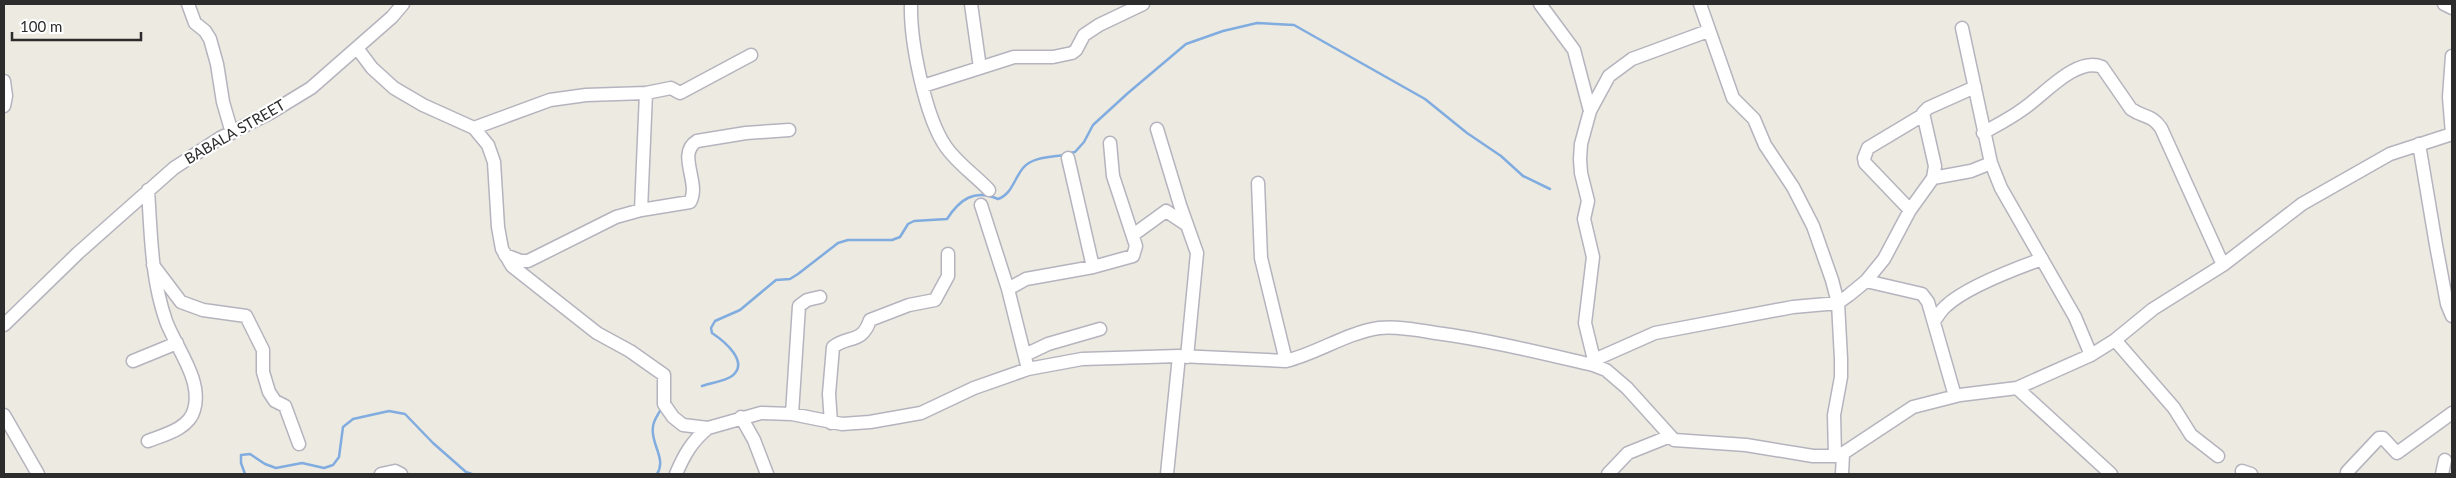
<svg xmlns="http://www.w3.org/2000/svg" width="2456" height="478" viewBox="0 0 2456 478" font-family="Lato,sans-serif">
<style>
.lines{fill:none;stroke-linecap:round;stroke-linejoin:round}
.stream{stroke:#81ace0;stroke-width:2.5}
.minor-casing{stroke:#b5b4be;stroke-width:15}
.minor{stroke:#fff;stroke-width:12}
.labels{text-anchor:middle;stroke-width:4.5;stroke-linejoin:round;paint-order:stroke}
.street-label{font-size:15px;fill:#2c2c2c;stroke:#fff}
</style>
<rect width="100%" height="100%" fill="#eceae1"/>
<g class="lines">
<path class="stream" d="M1070 153 1075 152 1084 142 1093 125 1128 93 1186 44 1223 31 1257 23 1294 25 1425 99 1467 133 1501 156 1523 176 1550 189
M702 386C711 383 725 381 732 376 750 362 724 341 712 333L711 328 715 321 740 310 776 280 790 279 798 274 838 243 848 240H892L900 237 908 224 914 221 947 219C960 199 974 189 998 199 1012 194 1014 179 1023 168 1032 157 1051 157 1064 155
M245 474 241 463V455L250 454 265 464 276 468 302 463 324 468 333 465 339 457 343 427 353 419 389 411 405 414 433 443 466 472 472 474
M657 474C667 459 650 443 653 427 653 421 658 415 661 409"/>
<g class="minor-casing">
<path id="minor" d="M188 4 195 23 205 31 210 39 217 64 223 102 232 133
M911 4C910 41 925 117 946 147 958 164 976 176 989 190
M971 4 980 68
M1540 4 1574 50 1590 111
M1700 4 1733 98 1754 119 1765 145 1793 187 1813 226 1832 280 1838 303 1841 359V377L1834 415 1835 456
M2444 4 2452 8
M1962 28 1991 163 2001 188 2075 317 2091 355
M357 48 372 68 394 88 423 105 474 128 488 145 494 162 498 227 502 249 512 266 597 333 630 351 664 375V404L673 417 683 425 708 428 761 413 792 414 842 424 870 422 921 413 974 388 1028 369 1082 359 1179 356 1286 361C1318 353 1346 333 1379 328 1397 326 1418 330 1436 333 1489 340 1541 353 1593 365L1606 370 1627 388 1674 440 1746 445 1813 456H1839L1913 407 1960 395 2017 388 2091 355 2115 340 2153 309 2223 265 2302 204 2390 154 2452 134
M4 81 6 96 4 106
M923 86 1014 57H1053L1072 53 1076 50 1084 35 1099 25 1143 4
M474 128 550 100 586 95 646 93 671 88 680 93 751 55
M1157 129 1180 205 1197 253 1187 357
M1983 133C1997 125 2011 118 2023 109 2043 96 2076 56 2102 67L2131 109C2144 118 2151 114 2161 128L2223 265
M2452 134 2449 97 2452 56
M2419 144 2436 245 2447 304 2452 316
M1068 158 1093 267
M1933 178 1971 171 1991 163
M1258 183 1261 258 1286 361
M981 205 1008 289 1028 369
M641 210 646 93
M1910 210 1865 163 1864 158 1868 148 1923 115
M1133 235 1166 211 1187 225
M505 255 521 261H528L616 217 641 210 690 202C701 183 676 154 697 141L746 133 789 130
M153 265 181 302 203 310 246 316 263 350V372L269 392 275 401 285 406 299 444
M1866 281 1922 294 1928 302 1955 396
M1008 289 1026 279 1093 267 1133 256 1136 246 1113 176 1110 143
M1934 321C1938 316 1941 310 1946 306 1965 288 2017 268 2042 259
M4 325 78 253 174 168 220 138 270 113 311 88 392 17 403 4
M2115 340 2174 408 2191 435 2218 456
M1025 355 1048 344 1100 329
M1594 360 1655 333 1793 307 1838 303 1849 295 1866 281 1884 259 1910 210 1933 178 1935 166 1923 113 1928 108 1975 87
M133 361 177 343
M1593 365 1594 360 1585 323 1593 257 1584 219 1588 201 1581 173 1580 159 1581 144 1590 111 1609 76 1632 59 1708 31
M2017 388 2111 474
M792 414 799 306 807 300 820 297
M4 415 38 474
M741 417 754 440 767 474
M831 423 829 394 833 347C849 335 862 344 870 320L909 305 935 300 948 276V254
M148 441C163 435 189 429 194 410 203 380 176 348 166 321 151 278 151 234 148 190
M2242 471 2251 474
M2347 472 2379 438H2383L2397 453 2452 413
M381 474 395 471 401 474
M676 474C684 455 692 441 708 428
M1167 474 1179 356
M1608 474 1628 453 1668 437
M1842 474 1843 454
M2442 474 2445 460"/>
</g>
<use href="#minor" class="minor"/>
</g>
<g class="labels">
<g class="street-label">
<text transform="translate(235 132) rotate(-30)" y="5">BABALA STREET</text>
</g>
</g>
<rect width="2456" height="478" fill="none" stroke="#2c2c2c" stroke-width="10"/>
<path d="M12 32v8h129v-8" fill="none" stroke="#2c2c2c" stroke-width="2.5"/>
<text x="20" y="32" font-size="15" fill="#2c2c2c" stroke="#ffffff" stroke-width="4" paint-order="stroke">100 m</text>
</svg>
